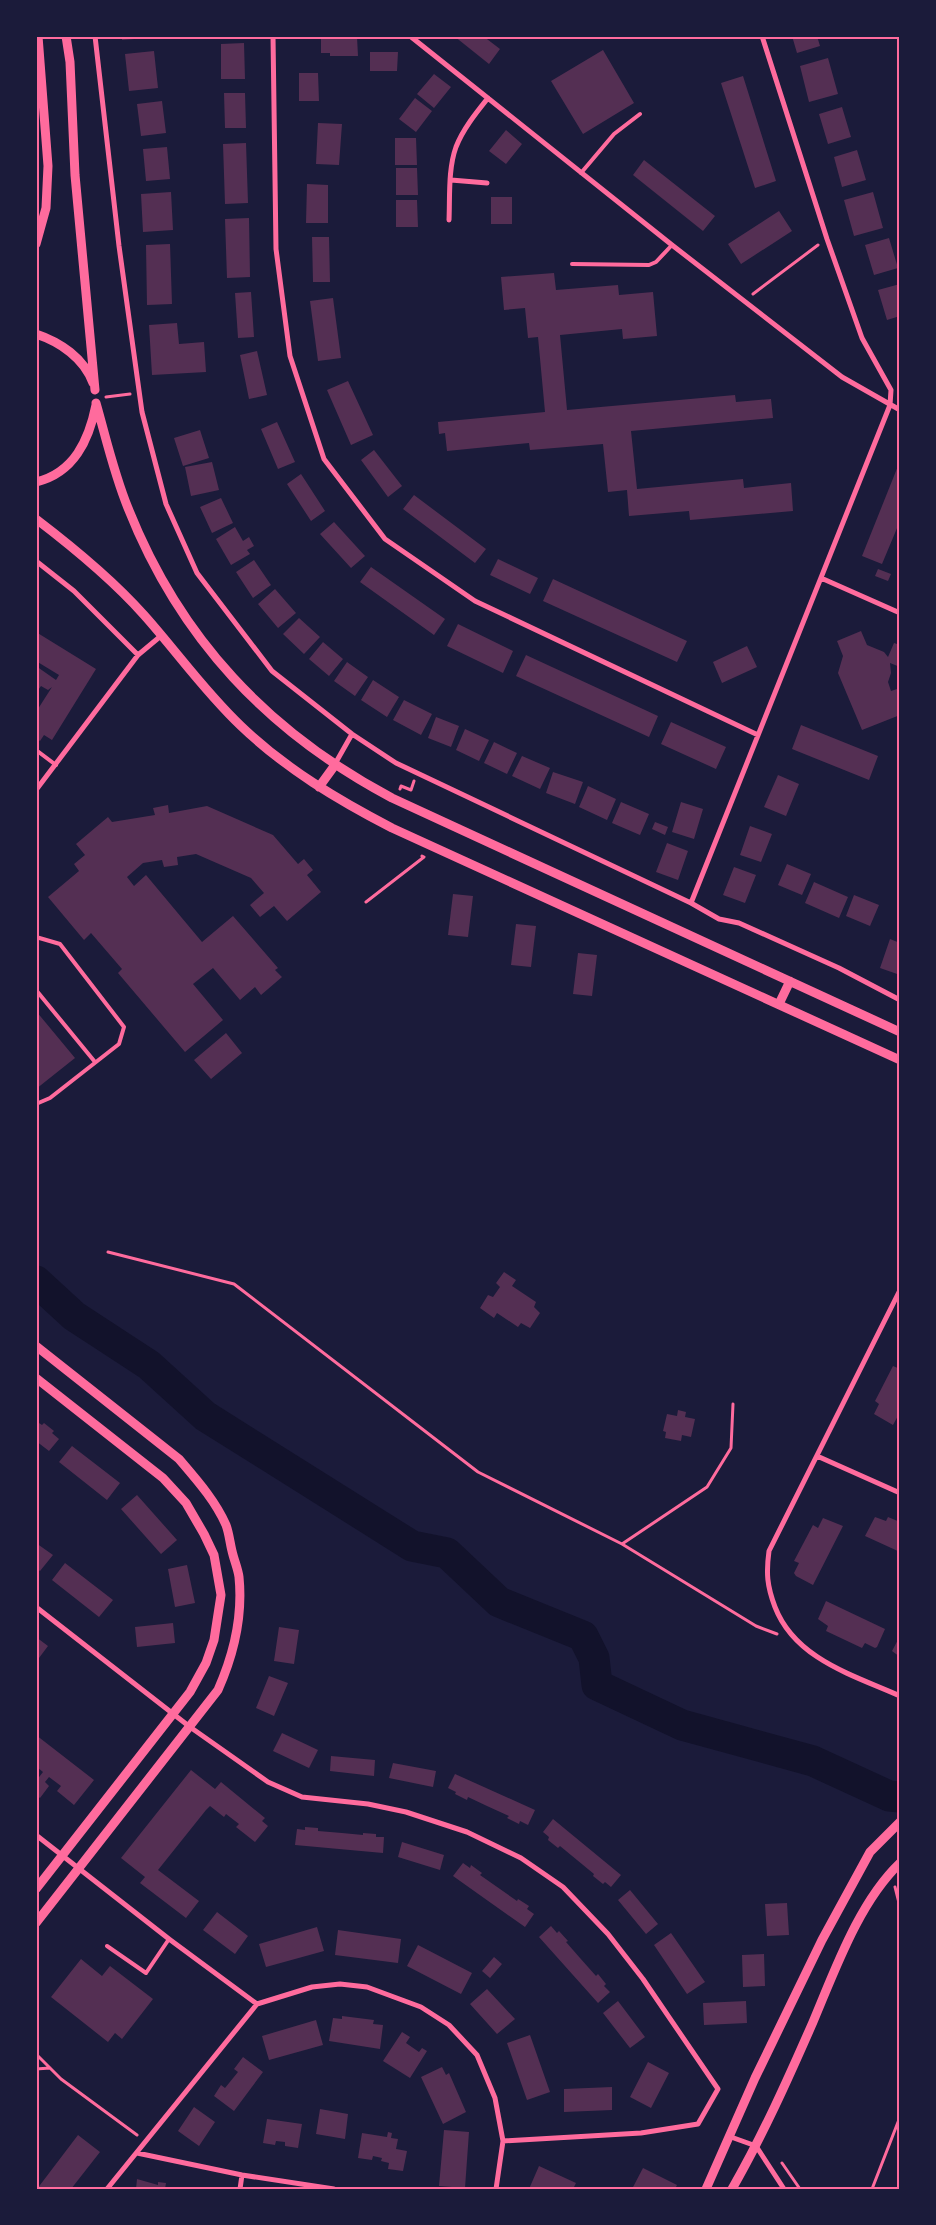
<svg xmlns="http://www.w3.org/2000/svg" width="936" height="2225" viewBox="0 0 936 2225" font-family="Jost,sans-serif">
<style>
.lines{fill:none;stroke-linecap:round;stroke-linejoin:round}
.river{stroke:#12122b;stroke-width:31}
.building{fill:#542f53}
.path{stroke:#ff6b9d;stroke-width:3}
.service{stroke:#ff6b9d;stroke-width:4}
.minor{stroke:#ff6b9d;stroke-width:5}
.tertiary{stroke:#ff6b9d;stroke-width:9}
.neatline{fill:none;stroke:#ff6b9d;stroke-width:2}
</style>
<rect width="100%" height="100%" fill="#1b1b3a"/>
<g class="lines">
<path class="river" d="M36 1281 74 1316 149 1365 205 1416 412 1546 447 1553 499 1602 583 1636 594 1658 597 1685 682 1725 813 1761 889 1796 900 1797"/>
</g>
<path class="building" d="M122 36H147V38L122 40Z
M454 36H483L500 49 489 64Z
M792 36H817L820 46 797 53Z
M321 37H357L358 56H330V53H321Z
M244 43 245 79H221V44Z
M603 50 634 103 583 134 551 81Z
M154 51 158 88 129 91 125 54Z
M370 52H398L397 71H370Z
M828 58 838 94 809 102 800 66Z
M299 73H318L319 101H299Z
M434 74 451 87 434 108 417 94Z
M743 76 776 181 755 188 721 83Z
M224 93H245L246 128H225Z
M415 98 432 111 416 132 399 119Z
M162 101 166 133 141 136 137 104Z
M842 107 851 137 828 144 819 114Z
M318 123 342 124 339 165 316 164Z
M506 130 522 144 506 164 489 151Z
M395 138H416L417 165H395Z
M246 143 248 203 225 204 223 144Z
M167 147 170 179 146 181 143 149Z
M857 150 866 180 842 187 834 157Z
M644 160 715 216 703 231 633 175Z
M396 168H417L418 195H396Z
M307 184 328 185V223H306Z
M171 192 173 230 143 232 141 194Z
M873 192 883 228 854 236 844 200Z
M491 197H512V224H491Z
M396 200H417L418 227H396Z
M779 211 792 231 741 264 728 244Z
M249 218 250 277 227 278 225 219Z
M312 237H329L330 282H313Z
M889 238 898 268 874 275 865 245Z
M170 244 172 304 147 305 146 245Z
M554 273 556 290 618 285 619 295 653 292 657 336 623 339 622 329 560 335 567 410 735 395 736 402 771 399 773 418 631 431 637 489 743 479 744 488 791 483 793 511 690 520 689 511 629 516 627 490 608 492 603 444 530 450 529 443 447 451 445 433 439 434 438 422 545 412 538 337 528 338 525 308 504 310 501 277Z
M900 284V316L887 320 878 290Z
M251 292 254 337 238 338 235 293Z
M333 298 341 358 318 361 310 301Z
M177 323 179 344 204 342 206 372 152 375 149 325Z
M257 351 267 395 249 399 240 355Z
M348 381 373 435 351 445 327 390Z
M277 422 295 462 278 469 261 429Z
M200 430 209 458 183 466 174 438Z
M374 450 402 486 388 497 361 460Z
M900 461V521L882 564 862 556Z
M212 462 219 490 191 496 185 467Z
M301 474 325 511 311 521 287 484Z
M414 495 486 549 475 563 403 509Z
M221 498 233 523 212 533 200 507Z
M334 522 365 556 351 568 320 534Z
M235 527 243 541 249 537 254 546 247 550 250 554 231 565 216 539Z
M498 559 538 578 530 594 490 575Z
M254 560 271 585 253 598 236 572Z
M371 567 445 619 434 635 360 582Z
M878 569 891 574 888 581 875 576Z
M553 579 687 641 677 662 543 601Z
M275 589 296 613 278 628 258 604Z
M299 618 320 637 304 654 283 634Z
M458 624 513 651 503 673 447 646Z
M861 631 867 645 884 652 888 657 894 643 900 645V667L890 663 891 673 888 682 891 691 900 688V715L862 730 838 673 843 656 837 641Z
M36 632 96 669 52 740 44 735 40 741 36 738V712L52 687 48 690 41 686 36 693V666L56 680 59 675 36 661Z
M323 642 343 659 329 676 309 659Z
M747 646 757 667 722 683 713 662Z
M526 655 658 716 649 737 516 676Z
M347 662 368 677 355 696 334 681Z
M373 680 399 697 387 717 361 700Z
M404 700 432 714 421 735 393 720Z
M436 717 459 726 451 747 428 738Z
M671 722 726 747 716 769 661 744Z
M801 725 878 756 869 780 792 749Z
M465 729 489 740 479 761 456 750Z
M494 742 517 753 507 774 484 763Z
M522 756 550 768 540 789 512 776Z
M553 772 583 782 575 804 546 793Z
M778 775 799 784 786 816 764 807Z
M588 786 616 799 607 820 579 807Z
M621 802 649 814 640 835 612 823Z
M681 802 703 809 694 839 672 832Z
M168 805 169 813 207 806 273 835 298 864 304 859 313 870 307 875 321 892 287 921 274 906 260 917 250 905 264 893 251 878 196 854 177 857 178 865 164 867 162 860 143 863 127 877 134 886 146 875 202 942 233 916 278 968 275 970 282 977 261 995 255 987 240 1000 213 968 193 984 223 1020 185 1052 118 973 122 969 91 933 84 940 48 897 79 871 74 864 85 855 76 844 108 817 112 822 155 815 153 808Z
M655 822 668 827 665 835 652 829Z
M750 826 772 834 761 862 740 855Z
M667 843 688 851 678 880 656 872Z
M787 864 811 874 802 895 778 885Z
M734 867 756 875 745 903 723 895Z
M814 882 848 897 839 918 805 903Z
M453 894 473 896 468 937 448 935Z
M854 895 879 905 870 926 846 916Z
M516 924 536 926 531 967 511 965Z
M890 939 900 943V975L880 968Z
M578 953 597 955 592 996 573 994Z
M36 1011 75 1058 36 1089Z
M226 1033 242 1053 211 1079 194 1060Z
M504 1272 516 1280 512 1286 536 1302 534 1307 540 1313 530 1328 521 1323 518 1327 497 1313 494 1318 480 1308 488 1295 493 1297 500 1287 496 1283Z
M893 1366 900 1369V1412L893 1425 874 1414 879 1404 875 1401Z
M678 1410 686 1412 685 1417 695 1419 691 1437 682 1435 681 1441 665 1438 666 1432 663 1431 667 1414 677 1416Z
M36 1421 42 1425 44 1423 54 1431 52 1433 59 1439 49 1451 36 1441Z
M72 1446 120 1483 107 1500 59 1462Z
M137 1495 177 1540 161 1554 121 1509Z
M875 1517 886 1521 888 1517 900 1522V1552L865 1536Z
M823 1518 843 1526 813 1585 796 1576 794 1573 799 1563 794 1561 813 1525 818 1528Z
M36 1543 53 1555 40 1571 36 1568Z
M65 1563 113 1600 99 1617 52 1580Z
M187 1565 195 1603 175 1607 168 1569Z
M826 1601 885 1629 877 1647 875 1648 865 1643 862 1648 826 1631 828 1626 818 1619Z
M173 1623 175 1643 137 1647 135 1627Z
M279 1627 299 1630 294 1664 274 1661Z
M900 1636V1657L892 1651Z
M36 1637 48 1646 36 1662Z
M269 1676 288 1683 274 1716 256 1708Z
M282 1733 318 1750 309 1768 273 1751Z
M36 1735 94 1780 74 1805 57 1791 61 1786 49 1777 45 1782 49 1786 40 1798 36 1795V1781L43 1772 38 1768 36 1771Z
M331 1756 375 1760 374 1776 330 1771Z
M393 1763 436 1771 433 1787 389 1778Z
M191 1770 215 1789 221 1782 265 1818 262 1821 268 1826 255 1842 236 1827 239 1824 226 1814 224 1817 210 1806 206 1810 158 1870 199 1901 186 1918 140 1883 145 1877 121 1858Z
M455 1774 535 1810 528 1825 520 1821 519 1824 507 1818 509 1816 487 1806 468 1797 467 1800 455 1794 456 1792 448 1788Z
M553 1819 621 1875 611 1887 605 1882 603 1884 593 1876 594 1874 560 1846 558 1848 548 1840 549 1837 543 1832Z
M305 1827 318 1828V1831L342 1833 363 1835V1833L376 1834V1837H384L383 1853 295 1845 297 1829 305 1830Z
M402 1842 444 1855 440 1870 398 1857Z
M463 1863 470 1868 471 1865 482 1873 480 1875 517 1901 518 1899 529 1906 527 1909 534 1914 525 1927 453 1876Z
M630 1890 658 1924 646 1934 618 1900Z
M787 1903 789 1935 767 1936 765 1904Z
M217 1912 248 1936 235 1954 203 1930Z
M551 1926 557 1933 559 1931 568 1941 566 1942 580 1958 596 1976 598 1974 606 1984 604 1986 610 1992 598 2003 539 1937Z
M317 1927 324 1951 266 1967 259 1944Z
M338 1930 401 1939 398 1963 335 1955Z
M671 1933 705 1982 687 1994 654 1945Z
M418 1945 472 1973 461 1994 407 1966Z
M764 1954 765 1986 743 1987 742 1955Z
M494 1957 502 1964 490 1978 482 1971Z
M81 1959 102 1976 110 1966 153 1999 122 2039 115 2033 108 2042 51 1997Z
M487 1989 515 2019 497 2034 470 2004Z
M618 2001 645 2037 630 2048 603 2013Z
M746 2001 747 2023 704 2025 703 2003Z
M342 2016 374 2020 373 2024 383 2025 380 2049 329 2041 333 2018 342 2019Z
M316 2020 323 2045 269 2060 262 2036Z
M402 2032 410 2037 406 2043 419 2052 422 2048 427 2051 410 2078 383 2061Z
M530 2035 550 2092 527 2100 507 2043Z
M243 2057 263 2072 234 2111 214 2096 221 2085 225 2088 238 2072 234 2069Z
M648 2062 669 2073 651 2108 630 2097Z
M442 2067 446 2075 449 2073 466 2112 443 2124 421 2077Z
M612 2087V2110L564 2112V2089Z
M194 2107 215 2122 199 2146 178 2131Z
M320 2109 348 2114 345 2139 316 2134Z
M267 2119 302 2124 298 2148 285 2146V2142L276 2141 275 2145 263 2143Z
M444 2130 469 2132 465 2188 439 2186Z
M388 2132 392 2133 391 2138 398 2139 396 2149 407 2151 403 2171 388 2169 389 2163 381 2161 382 2158 373 2156 372 2160 358 2158 362 2133 387 2137Z
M78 2135 100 2152 71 2189H37Z
M539 2166 576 2183 573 2189H529Z
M643 2168 677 2185 675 2189H632Z
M137 2179 158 2185V2182L166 2183 165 2189H136Z"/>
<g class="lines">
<path class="path" d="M753 294 818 245
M106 397 130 394
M400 789 401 786 411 790 414 781
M366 902 424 857 422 856
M108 1252 234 1284 478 1472 622 1544 707 1487 731 1448 733 1404
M622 1544 756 1626 777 1634
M895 1887 900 1907
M36 2054 61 2079 137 2135
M36 2069 50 2068
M782 2163 800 2189
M872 2189 900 2117"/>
<path class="service" d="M581 173 614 134 640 114
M572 264 649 265 656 262 672 245
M36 750 56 765
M36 937 60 944 124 1027 119 1044 50 1098 36 1104
M36 990 95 1062
M107 1946 146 1973 169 1939"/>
<path class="minor" d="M95 36 119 246 142 412 166 504 197 573 272 671 352 734 396 763 691 903 719 919 739 923 839 968 900 1000
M273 36 276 249 290 356 324 459 385 539 475 601 758 735
M410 36 672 245 842 377 900 410
M451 180 487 183
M449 220C450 197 448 169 456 147 463 129 476 113 488 98
M36 561 74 591 138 655
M821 578 900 613
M335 764 352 734
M36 790 138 655 162 635
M691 903 890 405 891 390 862 338 827 239 762 36
M900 1290 769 1551C766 1573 767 1586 775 1607 795 1659 853 1675 900 1696
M817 1456 900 1493
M36 1607 190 1727 268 1782 302 1797 368 1804 406 1812 467 1832 521 1858 563 1887 608 1934 643 1979 718 2089 698 2124 641 2133 503 2141
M36 1835 169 1939 257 2004
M731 2137 756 2146 784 2189
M137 2153 242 2175 334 2189
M107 2189 257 2004 312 1987 340 1984 367 1987 421 2007 449 2025 477 2055 495 2098 503 2141 496 2189
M240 2189 242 2175"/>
<path class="tertiary" d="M66 36 70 62 75 175 95 390
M36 244 46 208 48 166 38 36
M36 334C60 342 84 358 93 383
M96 403C106 438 114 474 128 508 180 639 268 732 392 798L900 1032
M36 482C74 473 89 440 96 405
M36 519C74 548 112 579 144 615 177 652 205 692 241 726 286 769 338 800 392 828L900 1060
M319 787 335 765
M779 1004 790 981
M36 1346 179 1459C196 1479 215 1500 226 1525 229 1533 230 1543 232 1551 234 1560 238 1569 239 1577 243 1617 234 1654 218 1690L36 1923
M36 1378 163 1478 186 1503 204 1534 214 1555 221 1595 214 1640 206 1663 190 1692 36 1889
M706 2189 755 2078 822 1940 870 1852 900 1822
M732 2189C763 2135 788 2079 813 2022 835 1970 859 1902 900 1863"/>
</g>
<rect width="936" height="2225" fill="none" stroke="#1b1b3a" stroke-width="75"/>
<rect x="38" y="38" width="860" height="2150" class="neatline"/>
</svg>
